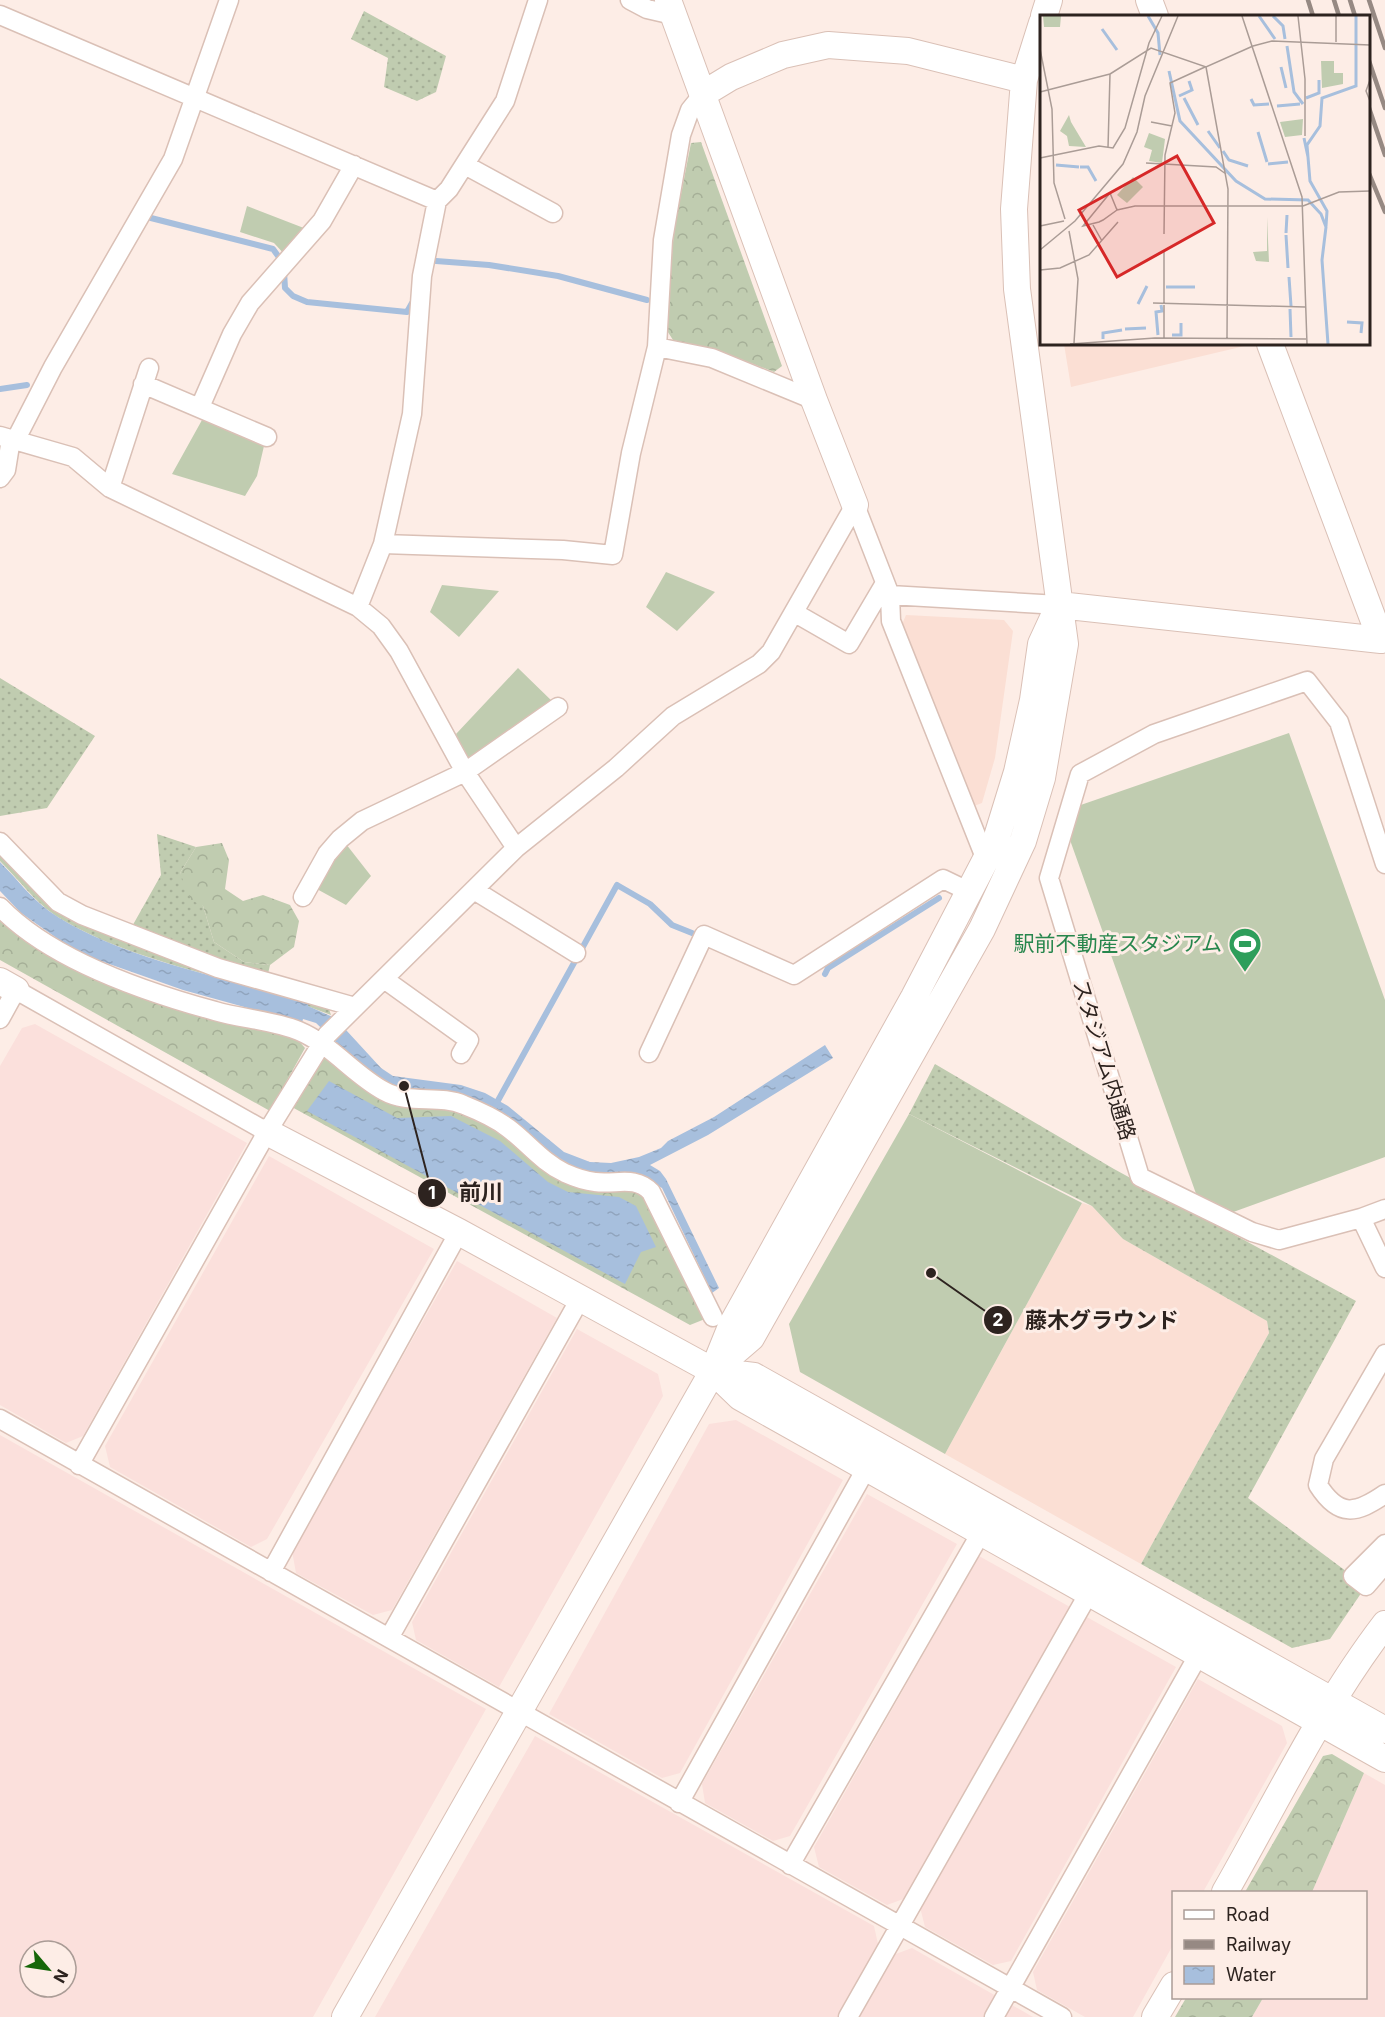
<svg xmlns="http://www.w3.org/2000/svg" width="1385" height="2017" viewBox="0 0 1385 2017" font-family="Inter,'Noto Sans JP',sans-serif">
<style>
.built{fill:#fbdfd4}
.industrial{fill:#fbe0dc;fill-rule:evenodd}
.grass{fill:url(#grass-dots)}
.forest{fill:url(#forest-crowns)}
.garden{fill:#c0ccb0}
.water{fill:url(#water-ripples)}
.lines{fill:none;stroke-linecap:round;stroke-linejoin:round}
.stream{stroke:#a7bfdd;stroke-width:6}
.street-casing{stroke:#dac0b6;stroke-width:21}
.secondary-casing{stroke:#dac0b6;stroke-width:28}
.street{stroke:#fff;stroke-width:18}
.secondary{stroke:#fff;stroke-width:26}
.rail{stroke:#968983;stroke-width:4.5}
.labels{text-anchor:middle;stroke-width:6;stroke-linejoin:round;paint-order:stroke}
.leisure-label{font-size:21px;fill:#27864d;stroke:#fdede6;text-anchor:end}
.street-label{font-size:21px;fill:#2d231f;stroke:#fdede6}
.inset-river{fill:none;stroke:#a7bfdd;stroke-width:3}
.inset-road{fill:none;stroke:#aa9c96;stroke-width:1.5}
.view{fill:#d62828;fill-opacity:0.15;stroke:#d62828;stroke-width:3}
.inset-edge{fill:none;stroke:#2d231f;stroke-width:3}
.leader{fill:none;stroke:#2d231f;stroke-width:2}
.callout-dot{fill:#2d231f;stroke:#fdede6;stroke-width:2}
.mark-label{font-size:18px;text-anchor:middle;font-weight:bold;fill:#fff}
.callout-label{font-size:22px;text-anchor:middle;font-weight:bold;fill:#2d231f;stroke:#fdede6;stroke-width:6;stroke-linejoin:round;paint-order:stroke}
</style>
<defs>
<pattern id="grass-dots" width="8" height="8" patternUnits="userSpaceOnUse" patternTransform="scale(1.5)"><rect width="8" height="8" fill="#c0ccb0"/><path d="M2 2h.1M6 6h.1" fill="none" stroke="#a5af97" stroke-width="1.8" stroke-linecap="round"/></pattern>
<pattern id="forest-crowns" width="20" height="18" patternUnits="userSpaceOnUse" patternTransform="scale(1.5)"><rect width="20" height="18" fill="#c0ccb0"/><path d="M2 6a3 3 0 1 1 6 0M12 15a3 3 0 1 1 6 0" fill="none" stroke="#a5af97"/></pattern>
<pattern id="water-ripples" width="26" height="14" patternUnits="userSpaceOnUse" patternTransform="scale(1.5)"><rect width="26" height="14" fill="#a7bfdd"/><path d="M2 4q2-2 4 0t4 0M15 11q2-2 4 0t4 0" fill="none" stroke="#90a4bd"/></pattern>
</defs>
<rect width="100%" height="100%" fill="#fdede6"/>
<path class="built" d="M1064 344H1248L1249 345 1071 387Z
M906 615 1004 620 1013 631 995 758 982 803 971 807 901 627Z
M1082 1203 1092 1206 1123 1239 1267 1321 1269 1333 1141 1564 945 1454Z"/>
<path class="industrial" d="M35 1024 247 1143 83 1436 66 1443 0 1405V1066L22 1028Z
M269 1156 434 1249 267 1539 251 1547 110 1467 105 1446Z
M457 1261 557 1318 392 1610 373 1615 296 1573 292 1551Z
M577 1329 658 1374 663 1396 499 1687 416 1640 412 1622Z
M736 1420 843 1480 680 1773 662 1778 549 1714 709 1424Z
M0 1435 486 1709 313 2017H0ZM30 1951H66V1987H30Z
M867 1494 957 1544 790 1836 773 1841 705 1803 702 1784Z
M979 1556 1070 1607 906 1898 887 1905 819 1867 814 1847Z
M1085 1616 1176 1667 1011 1961 993 1965 925 1927 920 1907Z
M1198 1679 1282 1726 1287 1743 1203 1892H1174L1173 1945 1133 2017H1085L1037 1990 1033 1972Z
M535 1736 874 1926 878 1944 838 2017H375Z
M1364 1773 1385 1785V2017H1252L1263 1998H1366V1892H1312Z
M912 1948 1033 2017H858L893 1955Z"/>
<path class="grass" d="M364 11 446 56 436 92 417 101 384 87 388 58 351 39Z
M0 678 95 736 47 808 0 816Z
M157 834 196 847 180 873 203 906 214 942 244 962 270 965 267 978 130 930 161 875Z
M0 853 50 905 328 1006 331 1015 307 1006 309 1000C233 981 122 958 56 916 35 902 18 879 0 861Z
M935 1064 1114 1169 1356 1301 1248 1498 1366 1586 1330 1639 1292 1648 1141 1564 1269 1333 1267 1321 1123 1239 1092 1206 909 1114Z"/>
<path class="forest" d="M701 142 782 366 774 372 717 350 673 340 666 329 674 230 691 143Z
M222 843 229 860 225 889 243 901 263 895 290 905 299 921 294 947 270 965 244 962 214 942 203 906 191 900 180 873 196 847Z
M0 916 28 940 298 1040 305 1048 270 1111 0 960Z
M320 1055 454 1108 640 1189 705 1319 690 1325 290 1106Z
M1332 1754 1364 1773 1312 1892H1245L1323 1756Z
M1186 1998H1263L1252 2017H1175Z"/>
<path class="garden" d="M247 206 309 230 286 256 274 243 240 232Z
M202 420 264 446 257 476 245 496 172 474Z
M666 572 715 592 677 631 646 607Z
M442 585 499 591 459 637 430 612Z
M518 668 555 704 468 761 456 734Z
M1289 733 1385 1000V1157L1225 1215 1199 1202 1065 826 1072 808Z
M346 844 371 876 346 905 315 888Z
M909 1114 1082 1203 945 1454 800 1372 789 1324Z"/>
<path class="water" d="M0 862C16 878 31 898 49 911 114 957 232 981 309 999L308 1006 335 1018 381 1068 393 1076 461 1085 485 1093 508 1106 564 1152 590 1162 611 1163 639 1157 661 1148 668 1141 714 1117 825 1045 833 1058 708 1135 650 1165 660 1171 666 1179 719 1288 712 1293 662 1188 640 1175 576 1173 507 1121 398 1092 368 1073 316 1023 303 1019 302 1023 183 990 78 953 21 913 0 891Z
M329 1081 397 1118 451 1116 500 1141 548 1182 568 1192 619 1197 636 1206 656 1247 641 1252 625 1284 307 1111Z"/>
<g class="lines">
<path class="stream" d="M147 217 273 249 281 260
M436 261 489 265 558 276 647 300
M284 272 285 288 293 296 307 302 407 312 412 303
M0 389 27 385
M825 974 828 968 939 898
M495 1106 617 885 650 904 672 925 692 933"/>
<g class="street-casing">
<path id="street" d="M630 0 647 9 673 15
M0 15 437 201
M465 165 553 213
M657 347 712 358 814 400
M143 384 267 437
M200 407 232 334 250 303 322 221 354 165
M0 436 73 457 110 488 358 607 381 626 399 651 465 772 516 848
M15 441 53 367 173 159 229 0
M0 478 6 470 11 439
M110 488 149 368
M855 505 890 595 1059 605
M383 544 563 550 613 555 631 453 657 347 663 240 681 135 690 110 703 94
M890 595 891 621 986 860
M358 607 383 544 412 414 422 276 437 201 449 189 505 101 538 0
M795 613 849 644 885 583
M0 842 58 902 82 915 218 968 355 1007
M1385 864 1339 722 1307 681 1154 734 1080 774 1049 878 1140 1177 1252 1232 1279 1240 1361 1218 1385 1209
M474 890 576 953
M303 897 327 854 340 839 362 821 465 772 558 707
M0 907C51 960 145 992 215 1011 242 1019 273 1020 299 1031 332 1045 354 1075 384 1091 409 1105 439 1094 464 1105 479 1111 495 1118 508 1128 528 1143 542 1162 565 1173 574 1177 585 1181 595 1182 616 1185 635 1175 651 1192L713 1317
M384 979 469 1040 461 1054
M0 1019 16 990 267 1132 79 1465
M649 1053 704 935 794 975 943 879 970 892
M267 1132 327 1035 516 848 616 768 673 716 759 664 771 652 855 505
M1361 1218 1385 1268
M1385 1354 1324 1459 1318 1485C1339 1518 1356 1514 1385 1494
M0 1419 1062 2017
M1385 1544 1353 1576 1366 1586 1385 1564
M271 1572 459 1232
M389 1638 580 1299
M679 1803 867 1467
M790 1865 982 1531
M848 2017 1090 1591
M994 2017 1199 1654"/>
</g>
<g class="secondary-casing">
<path id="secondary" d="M668 0 814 400 855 505
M1149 0 1155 16
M1044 16 1049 0
M703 94 731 77 783 55 828 45 908 51 1024 80
M1059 605 1381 640 1270 344
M0 981 16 990
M267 1132 459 1232 713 1371 740 1397 1385 1759
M715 1369 751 1338 982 929 1023 841 1042 778 1065 644 1017 289 1014 209 1024 80 1042 23
M713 1371 754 1376 1385 1730
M1225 1892C1276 1803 1322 1706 1385 1624
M345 2017 713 1371 732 1324 914 997 996 840 1017 772 1033 700 1041 644 1059 605
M1155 2017 1174 1985"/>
</g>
<use href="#street" class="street"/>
<use href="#secondary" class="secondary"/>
<path class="rail" d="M1308 0 1313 16
M1334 0 1339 16
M1350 0 1355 16
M1369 0 1385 48
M1368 58 1385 108
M1368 105 1385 155
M1368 171 1385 212"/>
</g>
<defs>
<g id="stadium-pin" transform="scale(1.725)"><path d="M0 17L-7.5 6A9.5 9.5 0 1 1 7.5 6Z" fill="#2e9e5b" stroke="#fdede6"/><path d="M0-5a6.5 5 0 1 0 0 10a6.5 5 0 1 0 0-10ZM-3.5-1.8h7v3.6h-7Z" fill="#fff"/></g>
</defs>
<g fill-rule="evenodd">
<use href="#stadium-pin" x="1245" y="944"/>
</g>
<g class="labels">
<g class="leisure-label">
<text x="1222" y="951">駅前不動産スタジアム</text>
</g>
<g class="street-label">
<text transform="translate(1104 1060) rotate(73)" y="7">スタジアム内通路</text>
</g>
</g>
<g transform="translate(1040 15)">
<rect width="330" height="330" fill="#fdede6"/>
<path d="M29 100 31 107 46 132 29 131 27 121 20 116ZM263 104 262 120 245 122 240 107ZM109 118 125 124 122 148 109 146 112 135 104 132ZM227 202 229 247 216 246 213 237 227 236Z" fill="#c0ccb0"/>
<path d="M3 1H21L20 12H4ZM281 46H294V58H303V69L282 73ZM93 162 103 172 87 188 77 180Z" fill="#c0ccb0"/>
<path class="inset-river" d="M108 1 118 18 120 40M219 1 235 24M233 1 243 11 245 24M62 14 77 35M247 31 254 77 263 89M241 52 246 73M129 56 140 106 196 166 225 184 268 185 281 199 286 212 282 245 288 329M139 81 152 75 149 66M144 83 158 110M266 83 279 78V65M211 84 214 90 229 89M237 91 260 89M168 116 180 133M218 117 227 147M264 123 268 142M183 136 189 145 208 151M228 149 248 147M16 150 39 152M40 152H48L56 166M286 211 287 196 270 166 267 130 280 111 282 83 316 71V1M246 218 247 200M246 220 248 253M249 262 251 291M126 272H155M98 289 107 271M250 294 251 322M307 307 322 308 321 318M85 314 106 313M118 320 116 297 122 296 121 290M132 320H141V308M63 324V318L82 315"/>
<path class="inset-road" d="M202 1 262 182 267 329M258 1 265 64V121M296 1V27M213 31 232 26 330 30M0 34 12 94 14 168 25 204M166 52 188 174 187 323M330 65 326 76 330 86M0 77 70 59M111 107 132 111M68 133 70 59 111 33 166 52 213 31M0 143 59 131 73 133 85 113 109 28 122 1M106 148 176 152 186 159M263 191 299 177 330 176M77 195 95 191H262M77 195 70 178 43 211 59 207 63 205 77 195 78 194M53 210 62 226M0 211 24 206M29 216 38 264 34 328M124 219 125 140 135 98 130 68 165 52M0 235 35 206 83 149 97 117 105 81 138 1M0 255 20 253 49 240 78 207M113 288 265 292M124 323V235M30 329 115 323 266 324"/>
<path class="view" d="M137 141 174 208 77 262 39 195Z"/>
<rect width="330" height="330" class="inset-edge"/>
</g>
<path class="leader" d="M404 1086L432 1193M931 1273L998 1320"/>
<g class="callout-dot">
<circle cx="404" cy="1086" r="6"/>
<circle cx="931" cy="1273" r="6"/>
<circle cx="432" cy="1193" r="15"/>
<circle cx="998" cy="1320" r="15"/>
</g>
<g class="mark-label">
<text x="432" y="1199">1</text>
<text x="998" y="1326">2</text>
</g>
<g class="callout-label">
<text x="481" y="1200">前川</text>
<text x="1102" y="1328">藤木グラウンド</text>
</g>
<rect x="1172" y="1891" width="195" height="108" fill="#fdede6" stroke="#aa9c96" stroke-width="1.5"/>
<rect x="1184" y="1910" width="30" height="9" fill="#ffffff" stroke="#aa9c96" stroke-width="1.5"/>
<text x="1226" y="1921" font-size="18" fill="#2d231f">Road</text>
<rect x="1184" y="1940" width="30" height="9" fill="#968983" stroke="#aa9c96" stroke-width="1.5"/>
<text x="1226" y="1951" font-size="18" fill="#2d231f">Railway</text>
<rect x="1184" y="1966" width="30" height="18" fill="url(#water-ripples)" stroke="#aa9c96" stroke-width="1.5"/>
<text x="1226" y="1981" font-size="18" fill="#2d231f">Water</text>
<g transform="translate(48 1969) rotate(119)"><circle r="28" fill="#fdede6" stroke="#aa9c96" stroke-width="1.5"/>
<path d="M0-4.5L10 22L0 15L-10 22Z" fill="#166709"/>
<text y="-9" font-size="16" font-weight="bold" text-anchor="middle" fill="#2d231f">N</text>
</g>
</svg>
